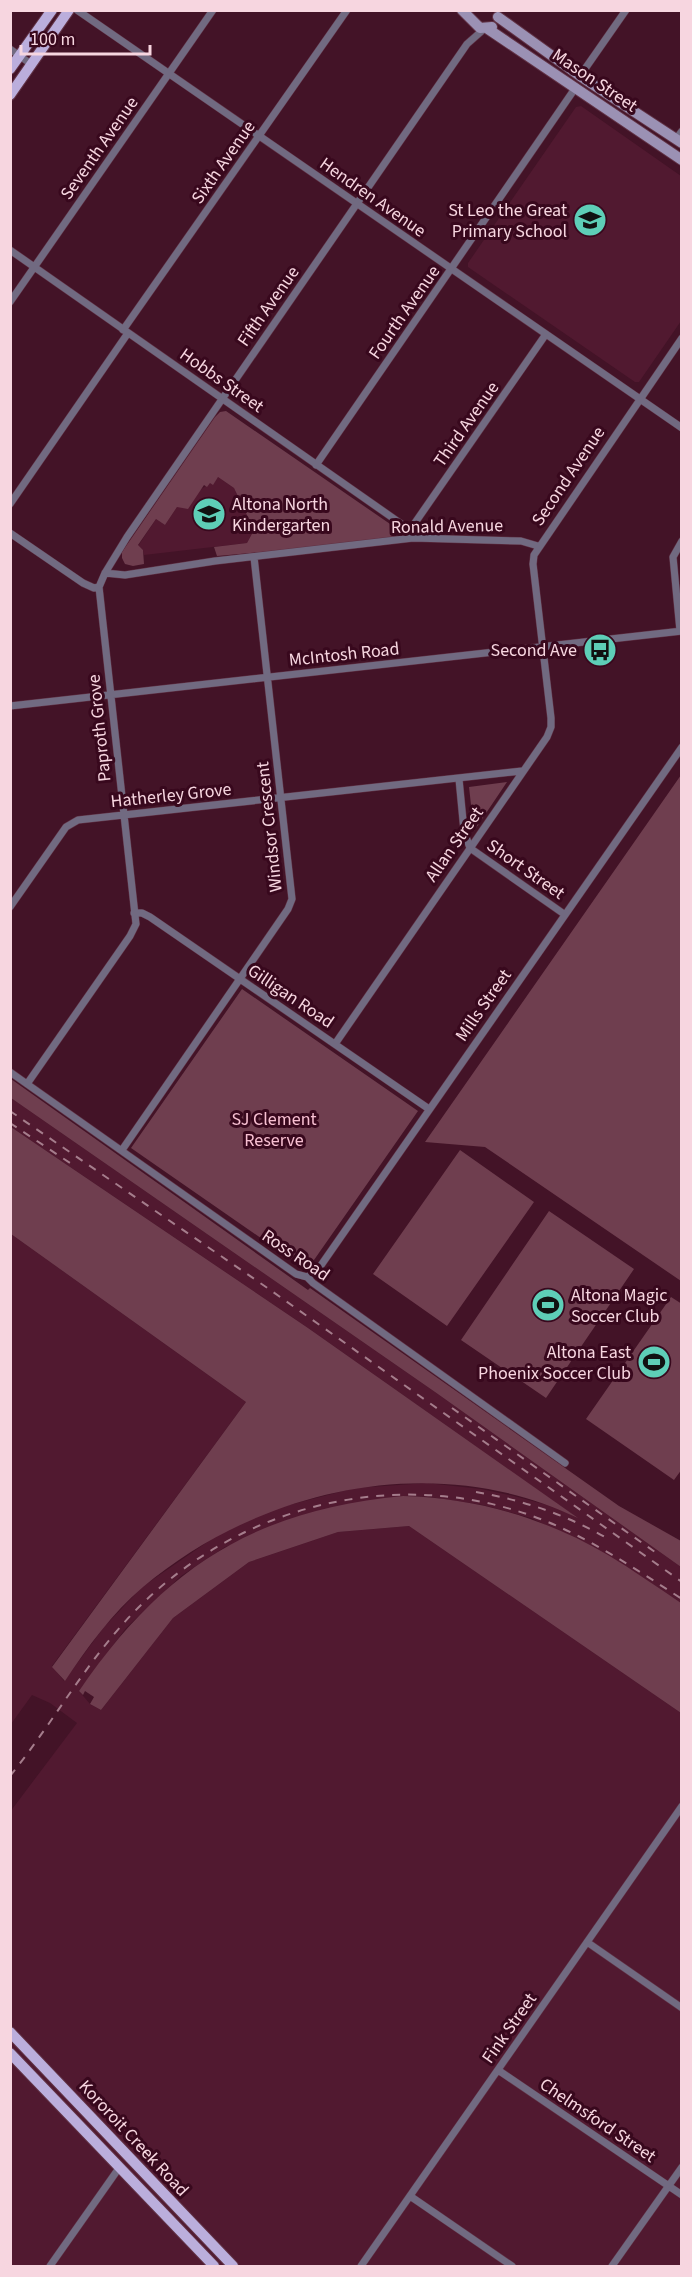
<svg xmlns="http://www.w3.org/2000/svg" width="692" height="2277" viewBox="0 0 692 2277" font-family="'Source Sans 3',sans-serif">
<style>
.built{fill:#511930}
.green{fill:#6f3e4f}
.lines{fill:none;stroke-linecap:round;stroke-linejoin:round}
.street-casing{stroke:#603245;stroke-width:8}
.secondary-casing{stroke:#603245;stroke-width:12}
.primary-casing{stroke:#603245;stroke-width:12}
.street{stroke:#716a81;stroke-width:7}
.secondary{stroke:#9b91b4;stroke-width:10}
.primary{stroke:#bbaedc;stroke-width:10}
.rail{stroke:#a57d8c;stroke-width:2;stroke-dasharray:8 8;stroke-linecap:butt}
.labels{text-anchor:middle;stroke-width:6;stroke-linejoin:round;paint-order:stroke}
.street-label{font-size:18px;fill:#f7d6e0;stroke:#38081d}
.poi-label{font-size:18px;fill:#f7d6e0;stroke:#38081d;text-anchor:end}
.park-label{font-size:18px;fill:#f8c0d2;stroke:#38081d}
</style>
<rect width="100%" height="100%" fill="#431327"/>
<path class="built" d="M581 106 681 176V321L639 382H635L468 267V263L576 107Z
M218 477 234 488 254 530 247 543 144 555 143 550 138 546 156 519 165 525 177 507Z
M11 1098 435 1392 681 1567V1603L607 1555 531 1518 483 1505 430 1497 403 1496 225 1547 181 1576 126 1628 79 1691 90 1704 101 1710 173 1618 249 1562 338 1532 409 1526 681 1713V2266H11L10 1812 77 1723 50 1703 32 1695 11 1724V1234L246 1402 52 1666 64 1681 104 1627 142 1587 219 1534 238 1524 281 1507 355 1488 427 1483 481 1489 514 1496 547 1505 573 1515 308 1328 11 1127Z"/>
<path class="green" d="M226 411 393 526 397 532C393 541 384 540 375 542L217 556 214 547 247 543 254 530 234 488 218 477 213 485 210 483 207 487 204 485 188 509 177 507 165 525 156 519 138 545 143 550 144 564 133 566 125 564 122 558V552L215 417 220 412Z
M681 775 682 1281H681L485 1147 425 1142Z
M507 782 474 831 469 787Z
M242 989 418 1111 307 1270 131 1148Z
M11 1079 308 1290 310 1288 619 1506 681 1541V1567L435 1392 11 1098Z
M11 1127 308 1328 578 1518C435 1449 261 1488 143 1587 112 1613 87 1648 65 1681L52 1667 246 1402 11 1234Z
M460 1150 534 1202 447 1326 373 1274Z
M549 1211 634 1269 546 1398 461 1340Z
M671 1297 682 1304V1469L674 1480 586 1419Z
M403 1496C477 1498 545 1518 608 1555 633 1570 657 1587 681 1603V1713L409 1526 338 1532 249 1562 173 1618 101 1710 90 1704 94 1697 85 1691 83 1695 79 1691C163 1568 254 1510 403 1496Z"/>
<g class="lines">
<g class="street-casing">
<path id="street" d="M77 10 682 428
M10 49 31 64
M580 76 626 10
M676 139 682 131
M10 250 410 530 413 538
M10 302 213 10
M123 330 347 10
M316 465 576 87
M10 504 128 333
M410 530 546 334
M10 533 83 583 94 588 99 587
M105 573 125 575 215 561 413 538 521 541 538 546
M680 631 673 557 682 541
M10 706 682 631
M459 779 464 831 470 848 564 914
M10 907 66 827 78 820 522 771
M134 913H142L150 917 429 1109
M335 1044 547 737 551 727V718L533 564 534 555 682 338
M10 1072 296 1274 307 1277 313 1283 565 1463
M27 1084 130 936 136 924 99 587 105 573 127 537 467 44 484 29
M122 1150 288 909 292 899 254 557
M307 1277 317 1271 682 747
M587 1942 682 2008
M498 2070 682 2195
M410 2196 512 2266
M50 2266 119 2168
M361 2266 682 1806
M612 2266 682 2167"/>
</g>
<g class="secondary-casing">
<path id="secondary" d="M462 10 480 28 492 27
M498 17 580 76 682 143
M488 29 682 160"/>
</g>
<g class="primary-casing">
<path id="primary" d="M10 69 52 10
M10 95 69 10
M10 2032 233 2266
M10 2053 214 2266"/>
</g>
<use href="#street" class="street"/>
<use href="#secondary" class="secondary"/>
<use href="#primary" class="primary"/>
<path class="rail" d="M10 1111 266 1287 682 1582
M10 1123 73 1165
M452 1408 655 1552
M476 1492C522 1500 564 1514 605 1537
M10 1776C53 1723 86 1662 133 1613 239 1503 401 1464 543 1520 593 1540 637 1570 682 1599"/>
</g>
<defs>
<g id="school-disc" transform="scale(1.725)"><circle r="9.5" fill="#5eceb7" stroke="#38081d"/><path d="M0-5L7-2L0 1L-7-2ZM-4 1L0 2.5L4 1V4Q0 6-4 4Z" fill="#111"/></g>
<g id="bus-disc" transform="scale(1.725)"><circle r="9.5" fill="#5eceb7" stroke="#38081d"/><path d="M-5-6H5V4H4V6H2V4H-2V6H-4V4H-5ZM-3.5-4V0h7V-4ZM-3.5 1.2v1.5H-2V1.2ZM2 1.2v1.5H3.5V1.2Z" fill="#111"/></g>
<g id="stadium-disc" transform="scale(1.725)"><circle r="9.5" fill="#5eceb7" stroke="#38081d"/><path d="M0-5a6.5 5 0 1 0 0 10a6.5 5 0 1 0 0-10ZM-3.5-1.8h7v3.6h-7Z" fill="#111"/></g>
</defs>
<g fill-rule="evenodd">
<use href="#school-disc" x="590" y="220"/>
<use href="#school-disc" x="209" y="514"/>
<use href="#bus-disc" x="600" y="650"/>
<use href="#stadium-disc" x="548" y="1305"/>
<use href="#stadium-disc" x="654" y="1362"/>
</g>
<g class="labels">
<g class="street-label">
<text transform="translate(595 80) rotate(34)" y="6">Mason Street</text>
<text transform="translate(99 148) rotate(-55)" y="6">Seventh Avenue</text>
<text transform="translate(223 162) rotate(-55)" y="6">Sixth Avenue</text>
<text transform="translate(373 197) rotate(35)" y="6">Hendren Avenue</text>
<text transform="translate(268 306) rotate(-55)" y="6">Fifth Avenue</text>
<text transform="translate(404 312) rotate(-55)" y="6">Fourth Avenue</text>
<text transform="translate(222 380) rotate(35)" y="6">Hobbs Street</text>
<text transform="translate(466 424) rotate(-55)" y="6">Third Avenue</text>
<text transform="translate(568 476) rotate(-56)" y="6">Second Avenue</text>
<text transform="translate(447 526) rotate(-1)" y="6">Ronald Avenue</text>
<text transform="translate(344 654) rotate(-6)" y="6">McIntosh Road</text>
<text transform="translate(99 728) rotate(-96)" y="6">Paproth Grove</text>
<text transform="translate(171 795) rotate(-6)" y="6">Hatherley Grove</text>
<text transform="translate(269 827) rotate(-96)" y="6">Windsor Crescent</text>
<text transform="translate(454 844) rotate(-55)" y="6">Allan Street</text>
<text transform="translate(526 869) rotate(35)" y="6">Short Street</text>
<text transform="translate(291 996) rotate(34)" y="6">Gilligan Road</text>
<text transform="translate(483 1005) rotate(-55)" y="6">Mills Street</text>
<text transform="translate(296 1255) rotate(34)" y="6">Ross Road</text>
<text transform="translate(509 2028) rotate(-55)" y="6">Fink Street</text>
<text transform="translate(598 2120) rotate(34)" y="6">Chelmsford Street</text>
<text transform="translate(134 2138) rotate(47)" y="6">Kororoit Creek Road</text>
</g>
<g class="poi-label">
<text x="567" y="216">St Leo the Great<tspan x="567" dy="21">Primary School</tspan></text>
<text x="232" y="510" text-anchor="start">Altona North<tspan x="232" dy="21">Kindergarten</tspan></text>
<text x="577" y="656">Second Ave</text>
<text x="571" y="1301" text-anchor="start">Altona Magic<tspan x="571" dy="21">Soccer Club</tspan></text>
<text x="631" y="1358">Altona East<tspan x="631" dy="21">Phoenix Soccer Club</tspan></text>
</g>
<g class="park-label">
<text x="274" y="1125">SJ Clement<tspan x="274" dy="21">Reserve</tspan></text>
</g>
</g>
<rect width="692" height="2277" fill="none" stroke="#f7d6e0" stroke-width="24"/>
<path d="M21 45v9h129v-9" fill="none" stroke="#f7d6e0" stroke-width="3"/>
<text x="30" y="45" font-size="18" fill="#f7d6e0" stroke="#38081d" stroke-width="4.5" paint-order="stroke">100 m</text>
</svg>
